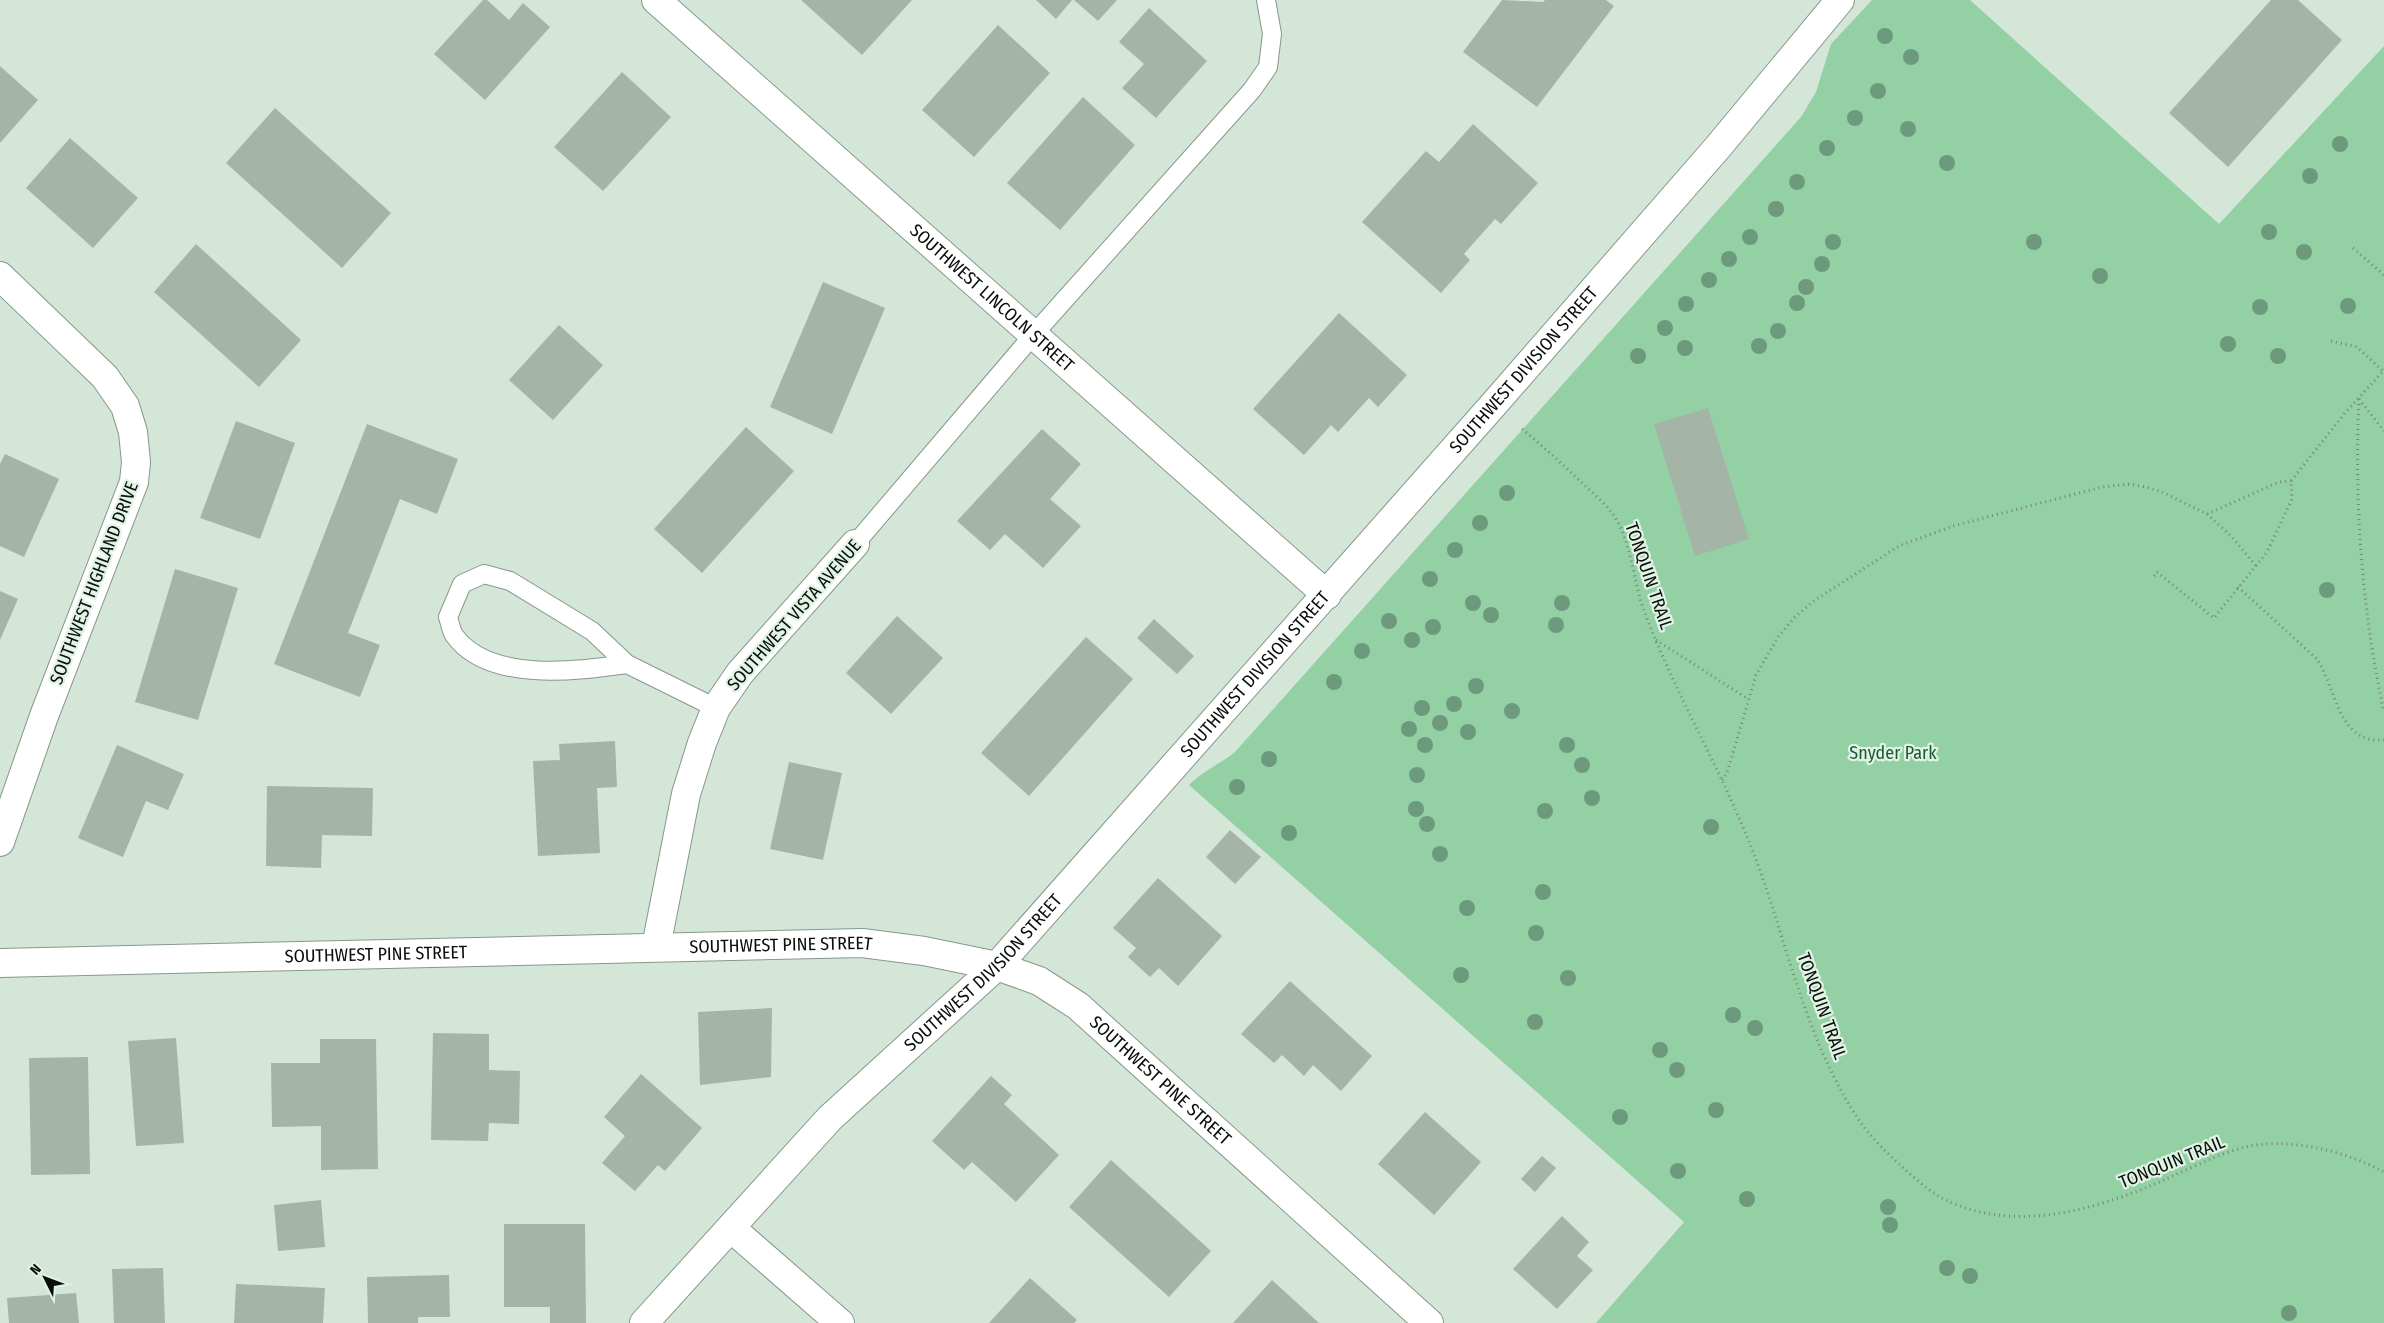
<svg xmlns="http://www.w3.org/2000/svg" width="2384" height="1323" viewBox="0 0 2384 1323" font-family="'Fira Sans Condensed',sans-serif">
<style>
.green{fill:#93d0a4}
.building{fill:#a4b5a8}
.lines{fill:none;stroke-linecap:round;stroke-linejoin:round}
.service-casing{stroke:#87988b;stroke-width:20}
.minor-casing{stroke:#87988b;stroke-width:30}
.tertiary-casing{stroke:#87988b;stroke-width:30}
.path{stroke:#78847a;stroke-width:3;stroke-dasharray:1 4;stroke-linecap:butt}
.service{stroke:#fff;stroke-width:18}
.minor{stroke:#fff;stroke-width:28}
.tertiary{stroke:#fff;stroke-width:28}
.tree{fill:#6d997d}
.labels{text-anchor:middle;stroke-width:4.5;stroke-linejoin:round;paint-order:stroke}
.street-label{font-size:18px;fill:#090e0a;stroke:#e1f3e5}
.park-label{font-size:18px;fill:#195a33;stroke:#e1f3e5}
</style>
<rect width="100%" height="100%" fill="#d4e6d8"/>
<path class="green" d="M1872 0H1970L2219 224 2384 46V1323H1596L1684 1222 1189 785C1203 771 1220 764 1235 752L1801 117 1816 92 1831 44Z"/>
<path class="building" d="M483 0H487L509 20 523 3 550 27 485 100 434 54Z
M801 0H912L862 55Z
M1036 0H1072L1056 19Z
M1074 0H1117L1098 21Z
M1502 0 1543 2 1545 0H1606L1614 6 1537 107 1463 52Z
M2271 0H2298L2342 40 2228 167 2169 113Z
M1149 8 1207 61 1156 118 1122 88 1144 64 1119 42Z
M998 25 1050 73 974 157 922 110Z
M0 66 38 100 0 143Z
M622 72 671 117 603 191 554 147Z
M1083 97 1135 145 1060 230 1007 183Z
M275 108 391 213 342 268 226 163Z
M1473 124 1538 183 1501 224 1495 219 1464 254 1470 260 1441 293 1362 222 1426 151 1439 162Z
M70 138 138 198 93 248 26 188Z
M196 244 301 340 259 387 154 292Z
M823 282 885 308 832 434 770 407Z
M1339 313 1407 375 1378 407 1369 398 1338 432 1331 425 1304 455 1253 409Z
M559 325 603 365 553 420 509 380Z
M1708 408 1749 539 1695 556 1654 424Z
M236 421 295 443 260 539 200 518Z
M367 424 458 459 437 514 400 499 348 633 380 645 360 697 274 664Z
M746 427 794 471 702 573 654 529Z
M1042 429 1081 464 1050 499 1081 526 1043 568 1005 534 990 550 957 521Z
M5 454 59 479 24 557 0 546V464Z
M175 569 238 588 198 720 135 702Z
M0 591 18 599 0 640Z
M897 616 943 658 891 714 846 673Z
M1154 619 1194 656 1177 674 1137 638Z
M1086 637 1133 679 1029 796 981 753Z
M615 741 617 787 597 788 600 853 538 856 533 761 560 760 559 744Z
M117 745 184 774 168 810 146 801 123 857 78 838Z
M789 762 842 773 823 860 770 849Z
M267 786 373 788 372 836 322 835 321 868 266 866Z
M1230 830 1261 857 1235 884 1206 857Z
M1158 878 1222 936 1178 986 1159 968 1150 977 1128 957 1136 948 1113 928Z
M1290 981 1372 1056 1341 1091 1313 1065 1304 1076 1282 1055 1274 1063 1241 1034Z
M772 1008 771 1077 700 1085 698 1012Z
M433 1033 489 1034V1070L520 1071 519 1124 489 1123 488 1141 431 1140Z
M176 1038 184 1143 136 1146 128 1041Z
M320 1039H376L378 1169 321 1170V1126L272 1127 271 1063H320Z
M88 1057 90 1174 31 1175 29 1058Z
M641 1074 702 1128 665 1171 658 1165 635 1191 602 1163 625 1136 604 1117Z
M991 1076 1012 1095 1004 1104 1059 1155 1016 1202 972 1162 964 1170 932 1141Z
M1425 1112 1481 1162 1434 1215 1378 1164Z
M1542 1156 1556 1168 1535 1192 1521 1179Z
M1111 1160 1211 1251 1169 1297 1069 1207Z
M321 1200 325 1247 278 1251 274 1205Z
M1562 1216 1589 1242 1577 1256 1593 1270 1557 1309 1513 1269Z
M504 1224H585L586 1323H550V1307H504Z
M163 1268 165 1323H114L112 1269Z
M449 1275 450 1317H418V1323H368L367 1277Z
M1030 1278 1077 1320 1074 1323H989Z
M1272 1280 1319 1323H1233Z
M236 1284 325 1288 323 1323H234Z
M76 1293 79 1323H9L7 1298Z"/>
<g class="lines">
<g class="service-casing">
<path id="service" d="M855 544 1034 334 1252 90 1268 67 1272 34 1266 0
M627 664C576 671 488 683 454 635 451 630 450 623 448 617L462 584 484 574 510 581 592 631 627 664 716 708"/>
</g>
<g class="minor-casing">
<g id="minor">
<path id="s1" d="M656 0 1327 595"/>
<path d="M0 276 105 377 125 406 133 432 136 462 134 482 44 716 0 842"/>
<path d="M656 947 686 794 702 743 716 708 740 673 855 544"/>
<path id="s2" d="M997 966 1039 981 1078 1006 1429 1323"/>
<path d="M731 1228 840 1323"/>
<path id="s3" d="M644 1323 830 1118 997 966 1494 404 1718 147 1840 0"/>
</g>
</g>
<g class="tertiary-casing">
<g id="tertiary">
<path id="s4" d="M0 963 862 943 924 951 997 966"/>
</g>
</g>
<path class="path" d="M2353 248 2384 275
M2331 341 2357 347 2383 371
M2359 399C2354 503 2362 611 2384 712
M2359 399 2384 431
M1522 429C1542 445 1560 462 1578 479 1592 493 1610 506 1619 524 1633 553 1634 586 1646 616 1675 692 1717 763 1748 839 1785 930 1802 1034 1857 1117 1868 1134 1883 1149 1898 1163 1911 1175 1925 1188 1940 1197 2009 1234 2089 1212 2157 1183 2185 1171 2215 1155 2245 1147 2289 1137 2345 1151 2384 1172
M2207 514 2279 482 2291 481
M2154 576 2157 572 2214 618 2267 552 2292 499 2291 481 2345 413 2384 370
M2238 587 2317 659C2336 687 2337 744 2384 740
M1656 640 1748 699
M1722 780 1727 773 1756 675 1778 637 1795 617 1815 600 1899 546 1953 526 2102 487 2128 484 2146 487 2162 492 2207 514 2231 536 2256 566"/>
<use href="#service" class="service"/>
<use href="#minor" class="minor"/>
<use href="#tertiary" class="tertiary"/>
</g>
<g class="tree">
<circle cx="1885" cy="36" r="8"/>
<circle cx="1911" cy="57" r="8"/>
<circle cx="1878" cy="91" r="8"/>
<circle cx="1855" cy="118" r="8"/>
<circle cx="1908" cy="129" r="8"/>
<circle cx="2340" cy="144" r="8"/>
<circle cx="1827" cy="148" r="8"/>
<circle cx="1947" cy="163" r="8"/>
<circle cx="2310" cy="176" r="8"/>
<circle cx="1797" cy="182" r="8"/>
<circle cx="1776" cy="209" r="8"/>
<circle cx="2269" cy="232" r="8"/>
<circle cx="1750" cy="237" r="8"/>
<circle cx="1833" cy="242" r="8"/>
<circle cx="2034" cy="242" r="8"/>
<circle cx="2304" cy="252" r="8"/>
<circle cx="1729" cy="259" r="8"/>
<circle cx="1822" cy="264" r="8"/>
<circle cx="2100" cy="276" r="8"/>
<circle cx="1709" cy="280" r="8"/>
<circle cx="1806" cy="287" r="8"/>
<circle cx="1797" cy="303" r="8"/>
<circle cx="1686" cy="304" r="8"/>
<circle cx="2348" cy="306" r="8"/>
<circle cx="2260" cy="307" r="8"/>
<circle cx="1665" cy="328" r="8"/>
<circle cx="1778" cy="331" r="8"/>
<circle cx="2228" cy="344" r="8"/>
<circle cx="1759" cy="346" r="8"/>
<circle cx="1685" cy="348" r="8"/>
<circle cx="1638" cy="356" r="8"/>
<circle cx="2278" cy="356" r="8"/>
<circle cx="1507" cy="493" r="8"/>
<circle cx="1480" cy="523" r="8"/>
<circle cx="1455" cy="550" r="8"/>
<circle cx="1430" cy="579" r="8"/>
<circle cx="2327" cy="590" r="8"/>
<circle cx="1473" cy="603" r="8"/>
<circle cx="1562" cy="603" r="8"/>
<circle cx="1491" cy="615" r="8"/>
<circle cx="1389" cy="621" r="8"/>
<circle cx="1556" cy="625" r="8"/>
<circle cx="1433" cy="627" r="8"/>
<circle cx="1412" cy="640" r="8"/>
<circle cx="1362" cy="651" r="8"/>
<circle cx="1334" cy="682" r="8"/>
<circle cx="1476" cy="686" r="8"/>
<circle cx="1454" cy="704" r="8"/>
<circle cx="1422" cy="708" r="8"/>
<circle cx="1512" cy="711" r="8"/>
<circle cx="1440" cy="723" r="8"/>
<circle cx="1409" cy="729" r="8"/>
<circle cx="1468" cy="732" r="8"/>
<circle cx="1425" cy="745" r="8"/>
<circle cx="1567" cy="745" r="8"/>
<circle cx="1269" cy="759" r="8"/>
<circle cx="1582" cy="765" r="8"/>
<circle cx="1417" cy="775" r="8"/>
<circle cx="1237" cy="787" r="8"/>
<circle cx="1592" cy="798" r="8"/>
<circle cx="1416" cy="809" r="8"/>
<circle cx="1545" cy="811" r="8"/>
<circle cx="1427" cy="824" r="8"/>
<circle cx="1711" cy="827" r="8"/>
<circle cx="1289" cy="833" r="8"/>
<circle cx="1440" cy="854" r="8"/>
<circle cx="1543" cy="892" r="8"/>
<circle cx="1467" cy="908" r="8"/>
<circle cx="1536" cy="933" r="8"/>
<circle cx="1461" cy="975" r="8"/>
<circle cx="1568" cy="978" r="8"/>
<circle cx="1733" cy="1015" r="8"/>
<circle cx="1535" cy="1022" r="8"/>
<circle cx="1755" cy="1028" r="8"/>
<circle cx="1660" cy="1050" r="8"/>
<circle cx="1677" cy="1070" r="8"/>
<circle cx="1716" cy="1110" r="8"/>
<circle cx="1620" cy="1117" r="8"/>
<circle cx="1678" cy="1171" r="8"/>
<circle cx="1747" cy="1199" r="8"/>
<circle cx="1888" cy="1207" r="8"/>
<circle cx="1890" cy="1225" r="8"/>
<circle cx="1947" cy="1268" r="8"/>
<circle cx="1970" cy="1276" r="8"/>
<circle cx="2289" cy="1313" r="8"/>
</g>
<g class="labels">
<g class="street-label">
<text dy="6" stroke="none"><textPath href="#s1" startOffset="449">SOUTHWEST LINCOLN STREET</textPath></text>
<text dy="6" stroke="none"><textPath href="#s3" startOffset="1298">SOUTHWEST DIVISION STREET</textPath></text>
<text transform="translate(1649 576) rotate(71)" y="6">TONQUIN TRAIL</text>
<text transform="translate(94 583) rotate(-69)" y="6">SOUTHWEST HIGHLAND DRIVE</text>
<text transform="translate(794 615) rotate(-49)" y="6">SOUTHWEST VISTA AVENUE</text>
<text dy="6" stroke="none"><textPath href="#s3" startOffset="892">SOUTHWEST DIVISION STREET</textPath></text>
<text dy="6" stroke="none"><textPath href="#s4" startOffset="781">SOUTHWEST PINE STREET</textPath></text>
<text dy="6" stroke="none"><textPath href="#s4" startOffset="376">SOUTHWEST PINE STREET</textPath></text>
<text dy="6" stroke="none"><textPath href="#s3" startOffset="488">SOUTHWEST DIVISION STREET</textPath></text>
<text transform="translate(1822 1006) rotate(70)" y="6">TONQUIN TRAIL</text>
<text dy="6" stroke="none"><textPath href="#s2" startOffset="202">SOUTHWEST PINE STREET</textPath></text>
<text transform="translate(2172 1162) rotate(-22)" y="6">TONQUIN TRAIL</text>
</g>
<g class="park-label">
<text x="1893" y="759">Snyder Park</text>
</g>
</g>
<g transform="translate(45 1278) rotate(312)" stroke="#e1f3e5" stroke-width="4" paint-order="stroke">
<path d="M0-4L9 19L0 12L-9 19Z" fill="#090e0a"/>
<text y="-8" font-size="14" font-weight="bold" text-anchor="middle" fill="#090e0a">N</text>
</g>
</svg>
